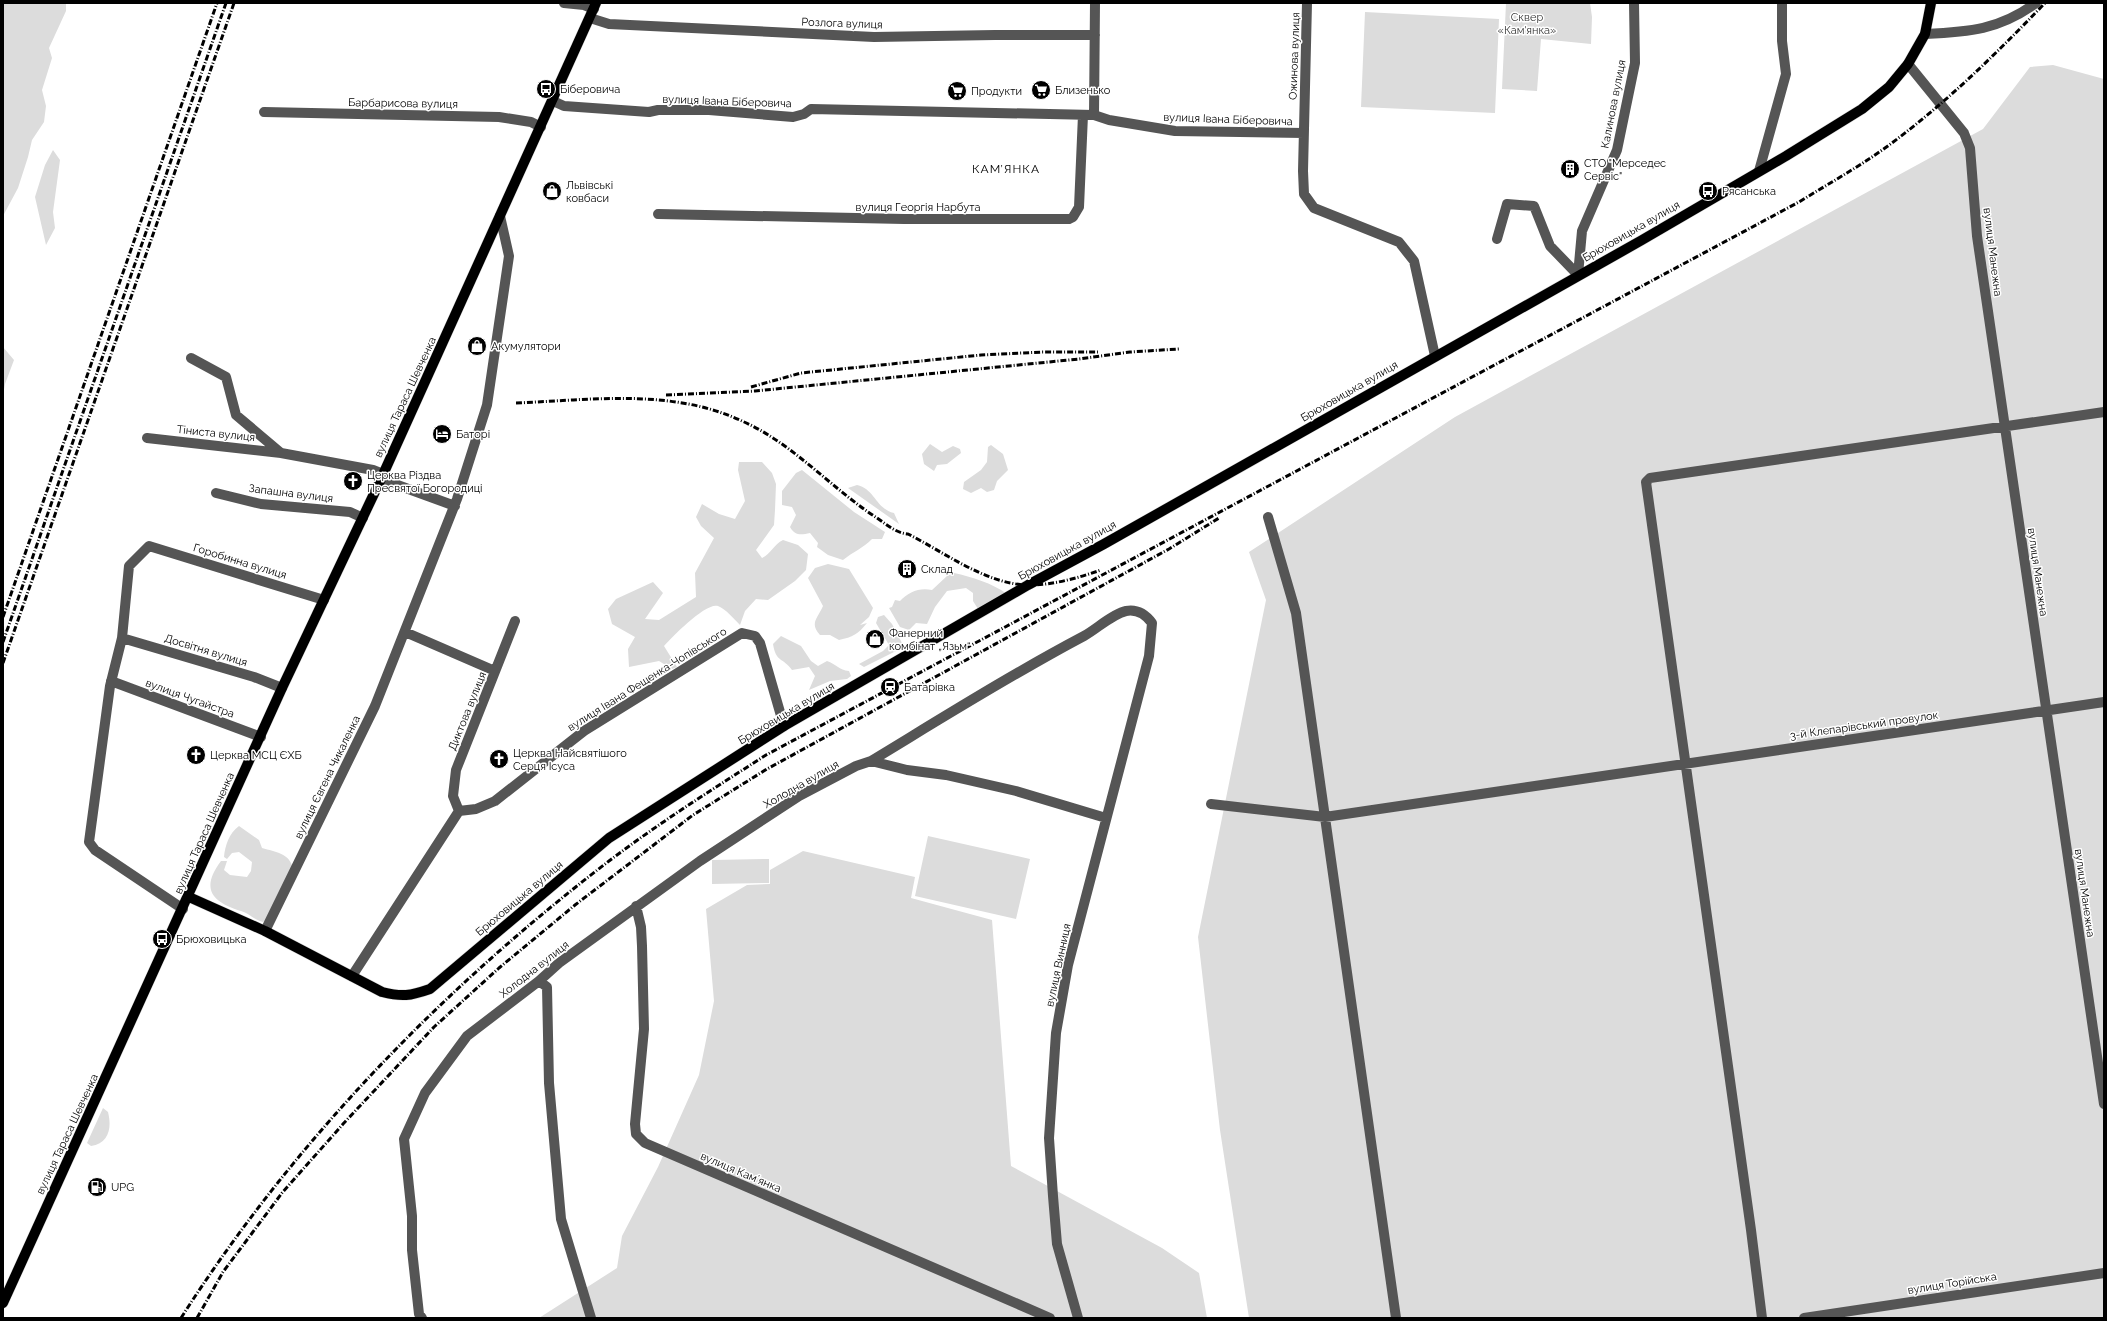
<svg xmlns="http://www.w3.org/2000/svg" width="2107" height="1321" viewBox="0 0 2107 1321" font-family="Raleway,sans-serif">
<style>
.green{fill:#dcdcdc}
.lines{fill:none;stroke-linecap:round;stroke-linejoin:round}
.major-casing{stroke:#dbdbdb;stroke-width:11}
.minor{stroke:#555;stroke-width:10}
.major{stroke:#000;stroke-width:10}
.rail{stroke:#000;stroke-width:3;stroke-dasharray:6 2 1 2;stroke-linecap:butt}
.labels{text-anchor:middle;stroke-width:3;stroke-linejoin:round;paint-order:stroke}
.park-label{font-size:11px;fill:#333;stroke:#fff}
.street-label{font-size:11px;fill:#000;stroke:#fff}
.poi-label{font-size:11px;fill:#000;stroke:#fff;text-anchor:start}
.neighbourhood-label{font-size:12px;letter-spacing:1px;fill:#000;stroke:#fff}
</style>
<rect width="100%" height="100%" fill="#fff"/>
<path class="green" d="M3 3H66V11L49 48 52 58 42 90 46 106 44 122 32 140 28 157 18 188 3 216Z
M1506 3H1590L1592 17 1591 44 1541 39 1537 91 1502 89Z
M1365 12 1499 19 1495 113 1361 107Z
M2053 65 2104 79V1318H1249L1220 1130 1198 937 1266 600 1249 552 1455 417 1983 129 2030 67Z
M53 150 60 160 53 212 55 228 46 245 35 197 45 165Z
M3 347 14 360 5 384 3 395Z
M930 444 942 452 953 446 960 449 961 453 947 464 937 465 934 471 924 464 922 454Z
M991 445 1003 454 1008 470 997 481 994 490 987 492 981 488 971 493 963 489 964 482 981 470 987 462 988 447Z
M739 462H762L772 473 776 484 775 510 774 525 756 550 762 558C771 554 774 544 783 540L798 545 808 554 806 570 795 581 768 600 756 599 745 611 740 625C734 619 726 609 718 606 706 602 672 637 664 646L677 667 672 669 659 661 629 667 628 649 635 637 612 624 608 609 616 599 653 582 663 593 645 619 659 620 696 597 695 573 714 538 701 526 696 517 702 504 719 514 735 519 745 501 738 470Z
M802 470 854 512 885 532 882 539H872C863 548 853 552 843 560L828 555 817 547 818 543 810 533C801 535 795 536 790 527L796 515 792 507 782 505V491L796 473Z
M857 485C875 489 876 509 894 513L899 524 848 488Z
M828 564 849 569 873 608 869 617 860 625 867 623C858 634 853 637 839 640L830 635H820C809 623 818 618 823 606L808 578 815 568Z
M954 573C972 577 992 583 1007 594L978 609 973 601V593L966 588 947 591 935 607 927 624 916 623 909 630 900 627 889 608 892 607 895 600 900 601C908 592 920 587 932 590L947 576Z
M884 615 892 624 902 643 896 651 864 667 859 664 883 651 889 645 876 623 878 617Z
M781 636 801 646 811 661 818 666 827 661C836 664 839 670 849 671L851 676 847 679 830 681 809 690 815 676 809 667 792 670C783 657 776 663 773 644Z
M239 826 259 840 262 848C276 852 289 853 293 868L269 918 263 922C254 920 249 913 241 911 212 902 200 889 221 861H227L224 870 230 875 247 877 251 871 252 862 239 852 232 853 227 859 224 857C225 846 229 833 239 826Z
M928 836 1030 859 1016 919 915 896Z
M803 851 915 877 911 898 992 920 1011 1166 1162 1248 1199 1273 1207 1318H539L617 1268 622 1236 658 1167 699 1075 714 1001 706 909 747 885 770 884V870Z
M769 859V883L712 884V860Z
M103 1108 108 1112C112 1128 109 1143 91 1146L87 1143Z"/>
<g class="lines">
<g class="major-casing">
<path id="major" d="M189 897 265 931 382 992C402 997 410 996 430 989L609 838 784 726 1028 585 1104 544 1642 240 1786 156 1862 109 1889 87 1908 64 1925 34 1931 3
M3 1303 282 688 381 479 596 3"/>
</g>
<path class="minor" d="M564 3 584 5 594 9
M1307 3 1303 171 1304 194 1314 208 1399 242 1414 261 1435 356
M590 18 609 24 874 37 995 35H1095
M1925 34C1969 32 1999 30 2036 3
M1908 64 1964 133 1970 148 1977 236 2104 1104
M553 101 564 106 649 112 658 110H709L793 117 804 114 811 109 1094 115 1109 120 1175 131 1304 133
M264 112 499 117 531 122 541 127
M1094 115 1095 3
M1759 171 1786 74 1782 41V3
M658 214 904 219H1069L1073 217 1079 207 1083 115
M1497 239 1507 204 1534 206 1550 246 1578 275
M1578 275 1582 231 1617 150 1635 63 1634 3
M191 358 226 377 236 415 281 453
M147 438 281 453 373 470 383 474
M381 479 455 506
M216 493 261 504 350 512 363 518
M1268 517 1296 613 1396 1318
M405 632 495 671
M122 638 254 677 282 688
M111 681 261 737
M871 761 907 770 946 775 1016 791 1106 818
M1211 804 1325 817 2104 702
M459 811 453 796 456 770 515 621
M636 906 641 927 642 946 644 1029 635 1124 636 1134 645 1143 1050 1318
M183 909 95 850 89 842 110 686 122 638 129 566 149 546 324 600
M265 931 375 706 457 499 487 405 509 256 500 216
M352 976 459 811 476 809 495 801 584 731 742 633 755 636 760 643 784 726
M539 981 547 987 549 1083 561 1219 591 1318
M422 1318 419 1314 412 1250V1216L404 1139 425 1093 467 1036 539 981 559 963 700 861 799 796 856 766 871 761C942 718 1012 674 1084 636 1097 629 1112 614 1126 611 1137 609 1146 615 1152 623L1149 656 1068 965 1056 1033 1049 1138 1053 1196 1057 1244 1078 1318
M1762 1318 1751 1230 1646 482 1650 478 2104 412
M1804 1318 2104 1273"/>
<use href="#major" class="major"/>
<path class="rail" d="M751 387 801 373 981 355 1043 352H1098
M666 395 755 391 1079 359 1130 352 1179 349
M516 403C592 400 671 388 742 421 792 443 829 486 874 516 885 523 895 533 908 534 944 552 987 585 1029 585 1053 585 1078 578 1101 570
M3 617 217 3
M3 642 226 3
M3 663 234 3
M181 1318C294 1141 443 988 609 861 659 823 713 789 766 755L1799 202C1828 184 1857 168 1885 148 1943 106 1995 55 2045 3
M197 1318 223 1272 282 1193 343 1124 434 1027 499 968 575 905 693 815 767 769 1169 549 1219 518"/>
</g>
<defs>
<g id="bus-disc" transform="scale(1)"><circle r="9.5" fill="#000" stroke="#fff"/><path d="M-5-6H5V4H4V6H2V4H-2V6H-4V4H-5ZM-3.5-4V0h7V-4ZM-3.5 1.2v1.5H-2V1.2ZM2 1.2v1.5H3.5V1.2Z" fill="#fff"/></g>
<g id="supermarket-disc" transform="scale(1)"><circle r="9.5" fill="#000" stroke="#fff"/><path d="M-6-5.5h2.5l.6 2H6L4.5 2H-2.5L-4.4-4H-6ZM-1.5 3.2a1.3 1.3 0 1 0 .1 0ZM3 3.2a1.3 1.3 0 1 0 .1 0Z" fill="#fff"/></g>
<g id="building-disc" transform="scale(1)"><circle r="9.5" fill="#000" stroke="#fff"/><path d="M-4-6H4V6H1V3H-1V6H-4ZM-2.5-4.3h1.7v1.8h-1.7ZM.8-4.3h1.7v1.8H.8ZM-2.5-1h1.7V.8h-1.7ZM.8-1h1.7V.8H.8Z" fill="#fff"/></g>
<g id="shop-disc" transform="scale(1)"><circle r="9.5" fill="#000" stroke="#fff"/><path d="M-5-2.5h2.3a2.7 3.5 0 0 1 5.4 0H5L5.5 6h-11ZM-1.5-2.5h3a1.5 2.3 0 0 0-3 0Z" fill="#fff"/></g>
<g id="hotel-disc" transform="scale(1)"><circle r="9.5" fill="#000" stroke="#fff"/><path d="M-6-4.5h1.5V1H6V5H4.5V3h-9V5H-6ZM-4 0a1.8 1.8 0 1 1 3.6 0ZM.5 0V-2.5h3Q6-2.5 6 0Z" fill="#fff"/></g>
<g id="church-disc" transform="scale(1)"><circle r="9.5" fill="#000" stroke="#fff"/><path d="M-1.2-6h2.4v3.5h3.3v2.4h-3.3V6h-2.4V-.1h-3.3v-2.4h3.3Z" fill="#fff"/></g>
<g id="station-disc" transform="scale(1)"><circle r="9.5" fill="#000" stroke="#fff"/><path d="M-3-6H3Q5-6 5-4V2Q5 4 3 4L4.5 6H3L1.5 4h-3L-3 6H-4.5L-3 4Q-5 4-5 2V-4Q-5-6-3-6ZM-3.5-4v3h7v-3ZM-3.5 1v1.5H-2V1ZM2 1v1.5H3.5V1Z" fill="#fff"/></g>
<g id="fuel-disc" transform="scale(1)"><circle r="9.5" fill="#000" stroke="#fff"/><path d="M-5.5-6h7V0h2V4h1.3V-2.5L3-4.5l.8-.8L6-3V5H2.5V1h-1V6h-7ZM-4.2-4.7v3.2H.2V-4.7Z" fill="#fff"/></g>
</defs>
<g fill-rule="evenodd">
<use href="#bus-disc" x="546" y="89"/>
<use href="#supermarket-disc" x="1041" y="90"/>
<use href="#supermarket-disc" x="957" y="91"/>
<use href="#building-disc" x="1570" y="169"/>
<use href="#shop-disc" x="552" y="191"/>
<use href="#bus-disc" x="1708" y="191"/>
<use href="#shop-disc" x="477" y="346"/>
<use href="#hotel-disc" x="442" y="434"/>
<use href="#church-disc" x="353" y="481"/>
<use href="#building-disc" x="907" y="569"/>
<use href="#shop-disc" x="875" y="639"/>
<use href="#station-disc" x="890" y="687"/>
<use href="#church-disc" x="196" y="755"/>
<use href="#church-disc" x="499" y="759"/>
<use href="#bus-disc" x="162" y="939"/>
<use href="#fuel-disc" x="97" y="1187"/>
</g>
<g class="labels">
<g class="park-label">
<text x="1527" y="21">Сквер<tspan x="1527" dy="13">«Кам'янка»</tspan></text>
</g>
<g class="street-label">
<text transform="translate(842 23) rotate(2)" y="4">Розлога вулиця</text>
<text transform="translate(1294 56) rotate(-88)" y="4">Ожинова вулиця</text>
<text transform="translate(727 101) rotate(2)" y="4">вулиця Івана Біберовича</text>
<text transform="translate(403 103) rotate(1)" y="4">Барбарисова вулиця</text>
<text transform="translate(1613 104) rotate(-79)" y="4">Калинова вулиця</text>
<text transform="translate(1228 119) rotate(2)" y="4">вулиця Івана Біберовича</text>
<text x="918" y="211">вулиця Георгія Нарбута</text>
<text transform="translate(1631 231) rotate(-30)" y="4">Брюховицька вулиця</text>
<text transform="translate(1993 252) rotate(83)" y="4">вулиця Манежна</text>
<text transform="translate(1349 391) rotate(-30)" y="4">Брюховицька вулиця</text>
<text transform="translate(405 397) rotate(-65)" y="4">вулиця Тараса Шевченка</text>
<text transform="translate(216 433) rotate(6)" y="4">Тіниста вулиця</text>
<text transform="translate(291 493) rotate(7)" y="4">Запашна вулиця</text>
<text transform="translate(1067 550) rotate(-29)" y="4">Брюховицька вулиця</text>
<text transform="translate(240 561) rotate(17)" y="4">Горобинна вулиця</text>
<text transform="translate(2038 572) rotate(82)" y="4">вулиця Манежна</text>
<text transform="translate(206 650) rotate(17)" y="4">Досвітня вулиця</text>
<text transform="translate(647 679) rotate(-32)" y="4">вулиця Івана Фещенка-Чопівського</text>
<text transform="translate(190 698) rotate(20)" y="4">вулиця Чугайстра</text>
<text transform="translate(467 711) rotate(-68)" y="4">Диктова вулиця</text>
<text transform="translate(786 713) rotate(-31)" y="4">Брюховицька вулиця</text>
<text transform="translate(1864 725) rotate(-8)" y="4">3-й Клепарівський провулок</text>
<text transform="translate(327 777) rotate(-64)" y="4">вулиця Євгена Чикаленка</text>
<text transform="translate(801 784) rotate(-30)" y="4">Холодна вулиця</text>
<text transform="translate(204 833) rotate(-66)" y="4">вулиця Тараса Шевченка</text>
<text transform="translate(2085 893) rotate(82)" y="4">вулиця Манежна</text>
<text transform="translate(519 898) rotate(-40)" y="4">Брюховицька вулиця</text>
<text transform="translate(1058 965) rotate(-78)" y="4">вулиця Винниця</text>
<text transform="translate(534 969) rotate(-38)" y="4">Холодна вулиця</text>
<text transform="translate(67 1134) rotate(-65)" y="4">вулиця Тараса Шевченка</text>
<text transform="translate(741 1172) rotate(23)" y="4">вулиця Камʼянка</text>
<text transform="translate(1952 1283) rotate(-9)" y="4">вулиця Торійська</text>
</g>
<g class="poi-label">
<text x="560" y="93">Біберовича</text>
<text x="1055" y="94">Близенько</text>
<text x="971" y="95">Продукти</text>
<text x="1584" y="167">СТО "Мерседес<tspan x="1584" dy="13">Сервіс"</tspan></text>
<text x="566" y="189">Львівські<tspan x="566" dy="13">ковбаси</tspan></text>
<text x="1722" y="195">Рясанська</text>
<text x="491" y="350">Акумулятори</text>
<text x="456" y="438">Баторі</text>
<text x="367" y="479">Церква Різдва<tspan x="367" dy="13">Пресвятої Богородиці</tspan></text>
<text x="921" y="573">Склад</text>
<text x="889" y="637">Фанерний<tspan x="889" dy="13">комбінат „Язьм“</tspan></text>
<text x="904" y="691">Батарівка</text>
<text x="513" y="757">Церква Найсвятішого<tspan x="513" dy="13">Серця Ісуса</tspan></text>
<text x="210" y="759">Церква МСЦ ЄХБ</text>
<text x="176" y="943">Брюховицька</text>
<text x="111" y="1191">UPG</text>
</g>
<g class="neighbourhood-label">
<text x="1006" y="173">КАМ’ЯНКА</text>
</g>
</g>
<rect width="2107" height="1321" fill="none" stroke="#000000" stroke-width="8"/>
</svg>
